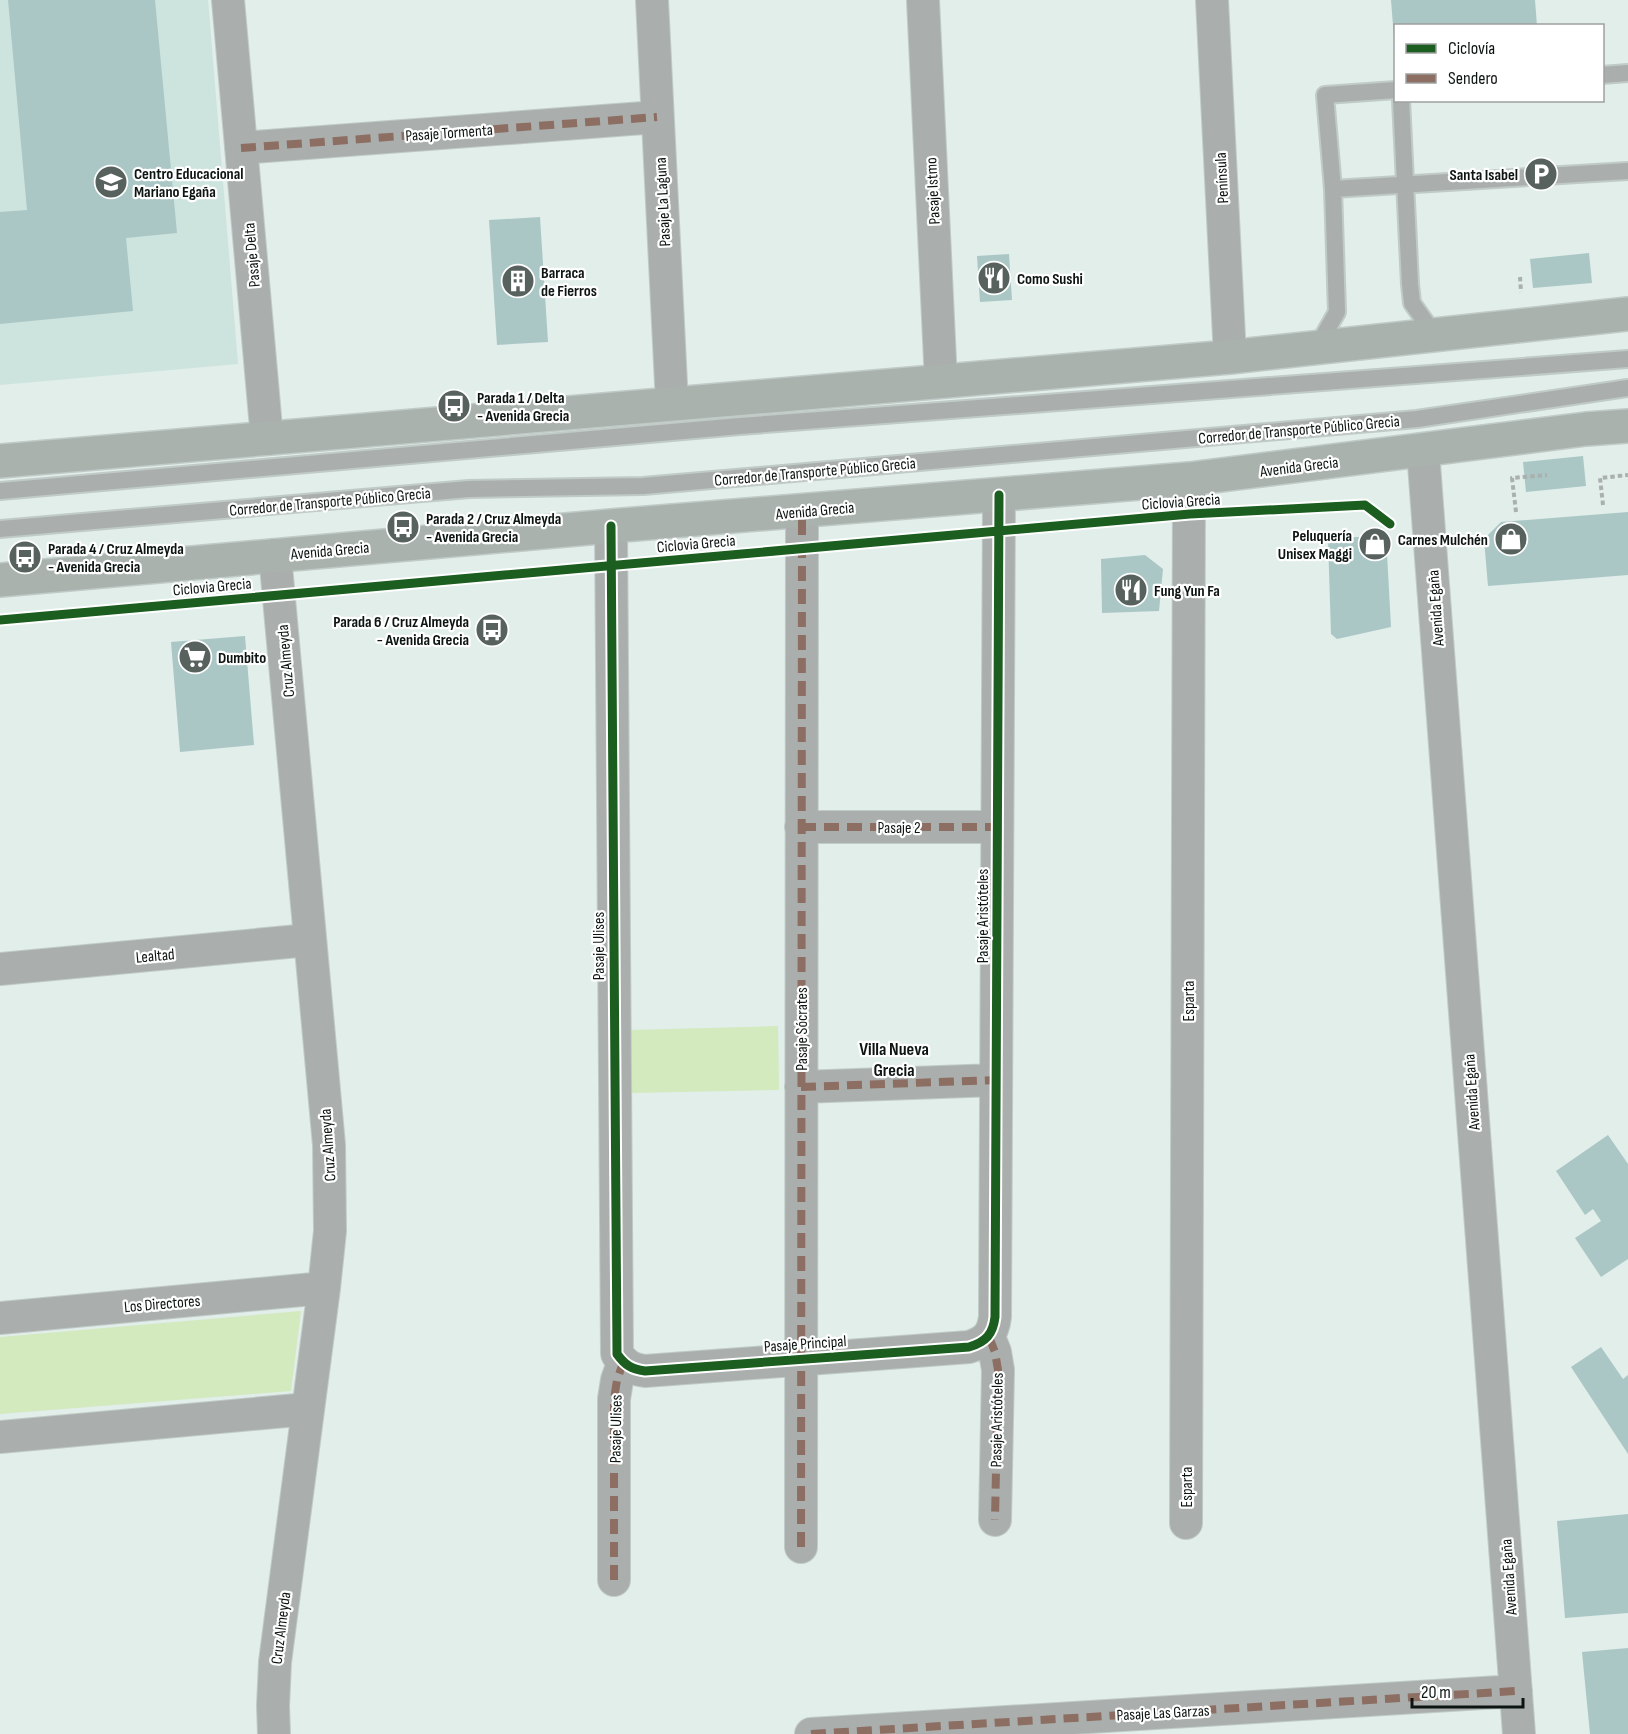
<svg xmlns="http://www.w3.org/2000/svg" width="1628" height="1734" viewBox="0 0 1628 1734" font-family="'Sofia Sans Condensed',sans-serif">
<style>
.built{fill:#cde3dd}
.green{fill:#d3e9be}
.building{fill:#aac7c6}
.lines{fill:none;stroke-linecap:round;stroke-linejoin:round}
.lane-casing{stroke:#c0cac7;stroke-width:20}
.street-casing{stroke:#c0cac7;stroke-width:34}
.primary-casing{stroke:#c0cac7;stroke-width:36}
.path{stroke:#aab0ae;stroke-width:4;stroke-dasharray:4.5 3;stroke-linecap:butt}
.lane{stroke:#aaafad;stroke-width:16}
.street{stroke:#aaafad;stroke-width:32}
.primary{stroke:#aab2ae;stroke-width:33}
.quiet{stroke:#8d6e63;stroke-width:8;stroke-dasharray:15 8;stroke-linecap:butt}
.cycleway-casing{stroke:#fff;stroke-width:13}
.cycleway{stroke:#1b5e20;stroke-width:9}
.labels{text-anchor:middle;stroke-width:4.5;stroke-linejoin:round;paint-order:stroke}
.street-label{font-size:16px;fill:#0d1512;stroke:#fff}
.poi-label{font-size:16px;font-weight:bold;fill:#0d1512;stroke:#fff;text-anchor:start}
.neighbourhood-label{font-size:18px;font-weight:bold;fill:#0d1512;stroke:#fff}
</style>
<rect width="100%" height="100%" fill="#e1eeea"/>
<path class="built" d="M0 0H208L238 364 0 385Z"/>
<path class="green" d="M778 1026 779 1090 631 1093 630 1030Z
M301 1311 291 1391 0 1414V1337Z"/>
<path class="building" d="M8 0H155L177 233 126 238 133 311 0 324V212L27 210Z
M1391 0H1535L1537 26H1396V39H1394Z
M540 217 548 342 497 345 489 220Z
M1589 253 1592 283 1533 288 1530 259Z
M1009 254 1012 300 980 302 977 256Z
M1583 456 1586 486 1526 492 1523 462Z
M1628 512V575L1488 586 1484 539 1501 522Z
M1386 535 1391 627 1337 639 1331 634 1328 539Z
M1145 555 1163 569 1159 611 1102 613 1101 559Z
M245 636 254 745 180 752 171 642Z
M1608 1135 1628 1164V1259L1601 1277 1575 1238 1601 1221 1593 1209 1585 1215 1556 1171Z
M1601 1347 1623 1379 1628 1375V1454L1571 1367Z
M1628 1514V1613L1565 1618 1557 1521Z
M1628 1648V1734H1590L1582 1652Z"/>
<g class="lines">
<g class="lane-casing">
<path id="lane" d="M1602 75 1628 73
M1401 100 1410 284 1412 303 1434 334
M1333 189 1628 171
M1317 347 1337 312 1333 189 1325 95 1396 90
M0 491 740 426 1628 359
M0 529 469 489 643 486 1417 419 1628 388"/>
</g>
<g class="street-casing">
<path id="street" d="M228 0 267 439
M652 0 672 404
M923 0 941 382
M1212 0 1230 357
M241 148 657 117
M1423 451 1519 1734
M611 526 617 1354C625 1365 631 1369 645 1371L969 1347C986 1342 993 1334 995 1317L999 495
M801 827H997
M0 969 309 940
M801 1087 996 1080
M0 1318 324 1288
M989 1337 995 1352 998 1370 995 1520
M0 1437 308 1409
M1186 1523 1189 479
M801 1547 802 511
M614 1580V1399L617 1380 623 1363
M274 1734 273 1706 275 1662 324 1288 330 1231 329 1145 275 555
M811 1734 1516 1691"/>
</g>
<g class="primary-casing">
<path id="primary" d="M0 461 1230 357 1628 314
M0 580 611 526 1189 479 1586 429 1628 426"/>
</g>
<path class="path" d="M1520 277 1521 292
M1603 505 1600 478 1628 475
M1516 512 1512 478 1547 475"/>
<use href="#lane" class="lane"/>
<use href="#street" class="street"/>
<use href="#primary" class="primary"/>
<path class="quiet" d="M241 148 657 117
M801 827H997
M801 1087 996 1080
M989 1337 995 1352 998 1370 995 1520
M801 1547 802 511
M614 1580V1399L617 1380 623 1363
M811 1734 1516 1691"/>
<g class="cycleway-casing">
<path id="cycleway" d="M611 526 617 1354C625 1365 631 1369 645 1371L969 1347C986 1342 993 1334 995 1317L999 495
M0 620 1190 514 1365 505 1390 524"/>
</g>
<use href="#cycleway" class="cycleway"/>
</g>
<defs>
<g id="parking-disc" transform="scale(1.725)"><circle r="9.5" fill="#57615e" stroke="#fff"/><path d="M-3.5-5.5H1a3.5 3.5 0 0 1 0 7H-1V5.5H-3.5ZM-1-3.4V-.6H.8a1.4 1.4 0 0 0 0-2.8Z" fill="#fff"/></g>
<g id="school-disc" transform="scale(1.725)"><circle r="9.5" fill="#57615e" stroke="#fff"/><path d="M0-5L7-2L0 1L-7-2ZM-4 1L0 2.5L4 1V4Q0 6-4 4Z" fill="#fff"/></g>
<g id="restaurant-disc" transform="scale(1.725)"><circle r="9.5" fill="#57615e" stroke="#fff"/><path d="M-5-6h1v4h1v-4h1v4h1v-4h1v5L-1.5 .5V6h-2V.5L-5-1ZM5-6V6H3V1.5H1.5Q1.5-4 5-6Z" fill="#fff"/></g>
<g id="building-disc" transform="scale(1.725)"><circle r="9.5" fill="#57615e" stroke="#fff"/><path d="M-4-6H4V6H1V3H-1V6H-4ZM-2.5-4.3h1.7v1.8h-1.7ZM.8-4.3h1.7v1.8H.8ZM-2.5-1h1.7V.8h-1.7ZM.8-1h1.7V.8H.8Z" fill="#fff"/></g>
<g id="bus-disc" transform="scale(1.725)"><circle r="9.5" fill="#57615e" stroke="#fff"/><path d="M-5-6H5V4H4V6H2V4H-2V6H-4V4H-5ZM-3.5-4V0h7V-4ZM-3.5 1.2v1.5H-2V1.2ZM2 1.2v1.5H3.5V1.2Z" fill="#fff"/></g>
<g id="shop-disc" transform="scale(1.725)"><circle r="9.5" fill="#57615e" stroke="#fff"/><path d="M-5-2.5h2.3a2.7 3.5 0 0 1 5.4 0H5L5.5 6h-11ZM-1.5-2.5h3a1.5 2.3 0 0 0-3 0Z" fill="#fff"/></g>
<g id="supermarket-disc" transform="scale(1.725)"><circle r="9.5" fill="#57615e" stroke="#fff"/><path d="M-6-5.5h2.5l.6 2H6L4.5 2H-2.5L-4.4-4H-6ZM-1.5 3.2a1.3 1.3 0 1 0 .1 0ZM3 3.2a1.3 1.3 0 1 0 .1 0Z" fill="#fff"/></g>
</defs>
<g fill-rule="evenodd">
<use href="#parking-disc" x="1541" y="174"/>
<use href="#school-disc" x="111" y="182"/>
<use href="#restaurant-disc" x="994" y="278"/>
<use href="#building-disc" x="518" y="281"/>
<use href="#bus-disc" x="454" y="406"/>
<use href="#bus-disc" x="403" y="527"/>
<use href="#shop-disc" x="1511" y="539"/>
<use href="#shop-disc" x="1375" y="544"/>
<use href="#bus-disc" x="25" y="557"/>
<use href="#restaurant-disc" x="1131" y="590"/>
<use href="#bus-disc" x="492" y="630"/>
<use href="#supermarket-disc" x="195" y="657"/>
</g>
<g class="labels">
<g class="street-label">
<text transform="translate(449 132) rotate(-4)" y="6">Pasaje Tormenta</text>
<text transform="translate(1221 178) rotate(-93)" y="6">Península</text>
<text transform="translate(932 191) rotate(-93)" y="6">Pasaje Istmo</text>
<text transform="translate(662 202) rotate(-93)" y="6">Pasaje La Laguna</text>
<text transform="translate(251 255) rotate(-95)" y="6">Pasaje Delta</text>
<text transform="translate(1299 429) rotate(-5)" y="6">Corredor de Transporte Público Grecia</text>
<text transform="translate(1299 466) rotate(-7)" y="6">Avenida Grecia</text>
<text transform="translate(815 471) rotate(-5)" y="6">Corredor de Transporte Público Grecia</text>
<text transform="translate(330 501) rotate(-5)" y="6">Corredor de Transporte Público Grecia</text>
<text transform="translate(1181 501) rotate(-4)" y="6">Ciclovia Grecia</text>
<text transform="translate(815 510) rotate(-5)" y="6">Avenida Grecia</text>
<text transform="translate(696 543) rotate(-5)" y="6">Ciclovia Grecia</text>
<text transform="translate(330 550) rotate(-5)" y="6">Avenida Grecia</text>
<text transform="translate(212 586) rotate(-5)" y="6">Ciclovia Grecia</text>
<text transform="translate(1435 608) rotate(-94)" y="6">Avenida Egaña</text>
<text transform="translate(285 661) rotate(-95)" y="6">Cruz Almeyda</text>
<text x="899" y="833">Pasaje 2</text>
<text transform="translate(982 916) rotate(-90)" y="6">Pasaje Aristóteles</text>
<text transform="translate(598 946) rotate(-90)" y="6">Pasaje Ulises</text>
<text transform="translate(155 955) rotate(-5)" y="6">Lealtad</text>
<text transform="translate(1188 1001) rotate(-90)" y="6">Esparta</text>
<text transform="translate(801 1029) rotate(-90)" y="6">Pasaje Sócrates</text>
<text transform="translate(1471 1092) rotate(-94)" y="6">Avenida Egaña</text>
<text transform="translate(327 1145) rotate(-94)" y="6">Cruz Almeyda</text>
<text transform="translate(162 1303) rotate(-5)" y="6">Los Directores</text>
<text transform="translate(805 1343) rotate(-4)" y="6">Pasaje Principal</text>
<text transform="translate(996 1420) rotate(-89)" y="6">Pasaje Aristóteles</text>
<text transform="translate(615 1429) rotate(-89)" y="6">Pasaje Ulises</text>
<text transform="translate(1186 1487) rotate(-90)" y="6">Esparta</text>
<text transform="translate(1508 1577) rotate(-94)" y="6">Avenida Egaña</text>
<text transform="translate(280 1628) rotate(-83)" y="6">Cruz Almeyda</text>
<text transform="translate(1163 1712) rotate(-3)" y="6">Pasaje Las Garzas</text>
</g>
<g class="poi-label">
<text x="134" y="179">Centro Educacional<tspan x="134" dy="18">Mariano Egaña</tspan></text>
<text x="1518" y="180" text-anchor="end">Santa Isabel</text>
<text x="541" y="278">Barraca<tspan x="541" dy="18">de Fierros</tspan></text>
<text x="1017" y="284">Como Sushi</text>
<text x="477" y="403">Parada 1 / Delta<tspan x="477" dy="18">- Avenida Grecia</tspan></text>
<text x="426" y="524">Parada 2 / Cruz Almeyda<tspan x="426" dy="18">- Avenida Grecia</tspan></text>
<text x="1352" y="541" text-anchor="end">Peluquería<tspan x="1352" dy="18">Unisex Maggi</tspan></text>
<text x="1488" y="545" text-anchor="end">Carnes Mulchén</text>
<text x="48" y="554">Parada 4 / Cruz Almeyda<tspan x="48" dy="18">- Avenida Grecia</tspan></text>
<text x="1154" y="596">Fung Yun Fa</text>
<text x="469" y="627" text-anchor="end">Parada 6 / Cruz Almeyda<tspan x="469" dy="18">- Avenida Grecia</tspan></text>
<text x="218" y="663">Dumbito</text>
</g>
<g class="neighbourhood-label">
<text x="894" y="1055">Villa Nueva<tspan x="894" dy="21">Grecia</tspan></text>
</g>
</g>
<rect x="1394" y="24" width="210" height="78" fill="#ffffff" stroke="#9ea1a0" stroke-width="1.5"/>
<rect x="1406" y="44" width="30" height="9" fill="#1b5e20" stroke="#9ea1a0" stroke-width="1.5"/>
<text x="1448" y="54" font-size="18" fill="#0d1512">Ciclovía</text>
<rect x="1406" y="74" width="30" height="9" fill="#8d6e63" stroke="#9ea1a0" stroke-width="1.5"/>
<text x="1448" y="84" font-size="18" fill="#0d1512">Sendero</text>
<path d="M1412 1698v9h111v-9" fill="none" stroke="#0d1512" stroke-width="3"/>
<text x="1421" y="1698" font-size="18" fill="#0d1512" stroke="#ffffff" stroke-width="4.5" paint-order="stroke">20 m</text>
</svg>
